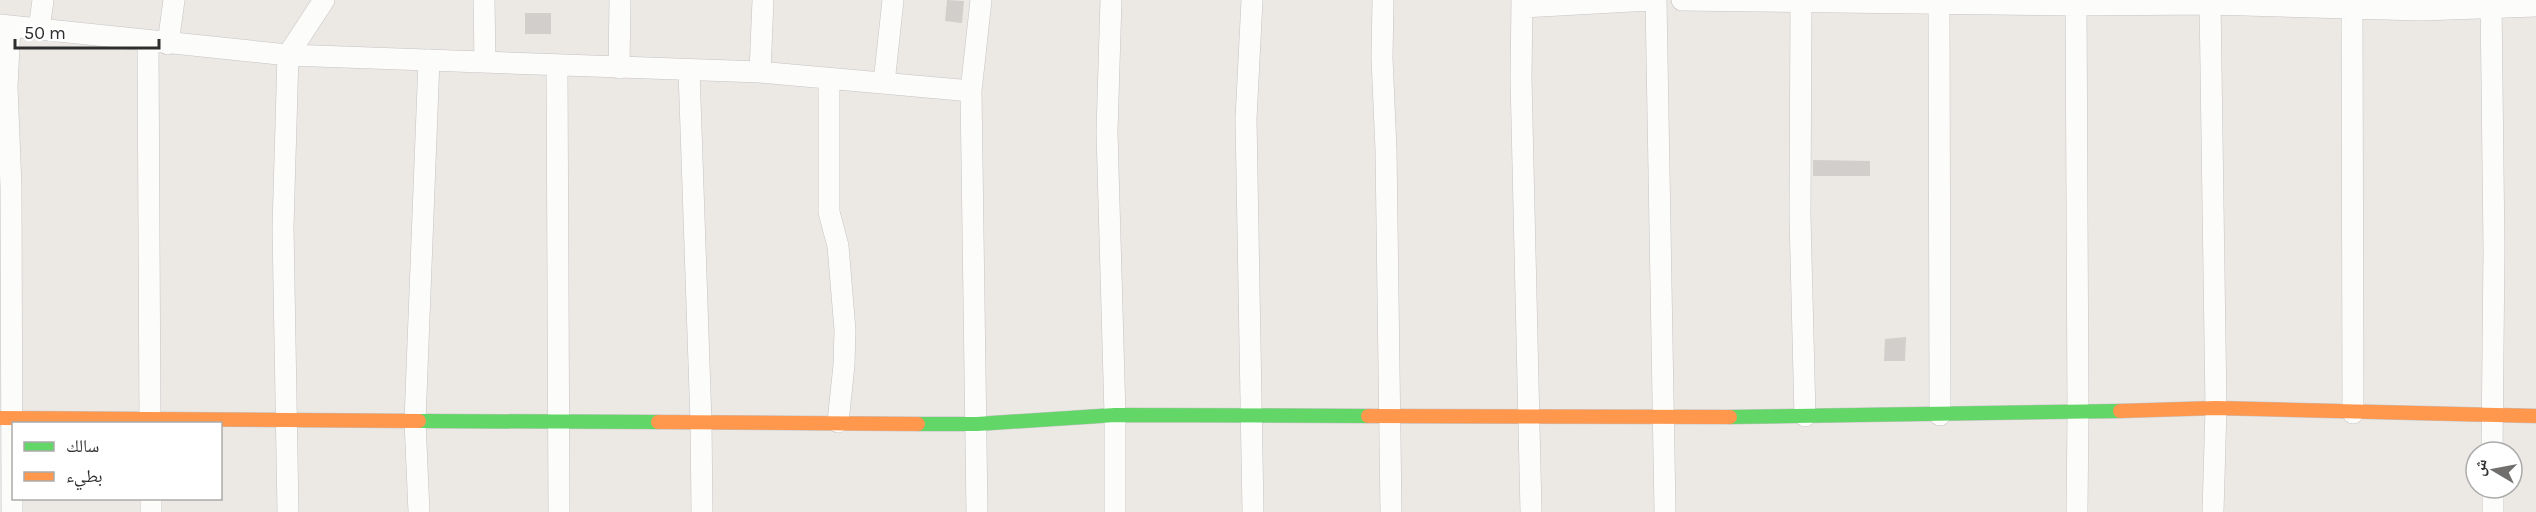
<svg xmlns="http://www.w3.org/2000/svg" width="2536" height="512" viewBox="0 0 2536 512" font-family="Karla,'Noto Naskh Arabic',sans-serif">
<style>
.building{fill:#d1cecb}
.lines{fill:none;stroke-linecap:round;stroke-linejoin:round}
.street-casing{stroke:#c5c4c5;stroke-width:22}
.fast-casing{stroke:#c5c4c5;stroke-width:15}
.slow-casing{stroke:#c5c4c5;stroke-width:15}
.street{stroke:#fcfcfb;stroke-width:21}
.fast{stroke:#63d668;stroke-width:14}
.slow{stroke:#ff974d;stroke-width:14}
</style>
<rect width="100%" height="100%" fill="#ece8e4"/>
<path class="building" d="M947 0 964 1 962 23 945 21Z
M525 13H551V34H525Z
M1813 160 1870 161V176H1813Z
M1906 337 1905 361H1884L1885 339Z"/>
<g class="lines">
<g class="street-casing">
<path id="street" d="M484 0 485 61
M1111 0 1107 132 1115 415V512
M1252 0 1246 119 1253 512
M1383 0 1382 58 1386 150 1391 512
M1522 0 1521 78 1531 512
M1656 0 1665 512
M1682 0 2076 5 2210 4 2421 10 2536 6
M1801 0 1800 217 1805 416
M1939 0 1940 415
M2076 0 2078 413 2077 512
M2210 0 2216 408 2213 512
M2352 0 2353 413
M2491 0 2494 249 2492 452
M1522 7 1650 0
M0 25 288 55 760 72 971 91
M10 26 7 87 11 187 12 512
M39 29 43 0
M148 42 150 424
M168 44 174 0
M557 65 559 512
M619 68 620 0
M689 70 701 422 702 512
M760 72 763 0
M829 78V212L838 246 845 330 844 365 838 422
M884 83 893 0
M2493 488V512
M151 498V512
M288 512 283 227 288 55 324 0
M419 512 415 421 429 60
M977 512 971 91 981 0"/>
</g>
<g class="fast-casing">
<path id="fast" d="M1730 417 2120 411
M419 421 658 422
M918 424H977L1115 415 1368 416"/>
</g>
<g class="slow-casing">
<path id="slow" d="M2120 411 2216 408 2536 416
M1368 416 1730 417
M0 418 419 421
M658 422 918 424"/>
</g>
<use href="#street" class="street"/>
<use href="#fast" class="fast"/>
<use href="#slow" class="slow"/>
</g>
<rect x="12" y="422" width="210" height="78" fill="#ffffff" stroke="#ababab" stroke-width="1.5"/>
<rect x="24" y="442" width="30" height="9" fill="#63d668" stroke="#ababab" stroke-width="1.5"/>
<text x="66" y="452" font-size="18" fill="#2e2e2e">سالك</text>
<rect x="24" y="472" width="30" height="9" fill="#ff974d" stroke="#ababab" stroke-width="1.5"/>
<text x="66" y="482" font-size="18" fill="#2e2e2e">بطيء</text>
<g transform="translate(2494 470) rotate(280)"><circle r="28" fill="#ffffff" stroke="#ababab" stroke-width="1.5"/>
<path d="M0-4.5L10 22L0 15L-10 22Z" fill="#706f6e"/>
<text y="-9" font-size="16" font-weight="bold" text-anchor="middle" fill="#2e2e2e">ش</text>
</g>
<path d="M15 39v9h144v-9" fill="none" stroke="#2e2e2e" stroke-width="3"/>
<text x="24" y="39" font-size="18" fill="#2e2e2e" stroke="#ffffff" stroke-width="4.5" paint-order="stroke">50 m</text>
</svg>
